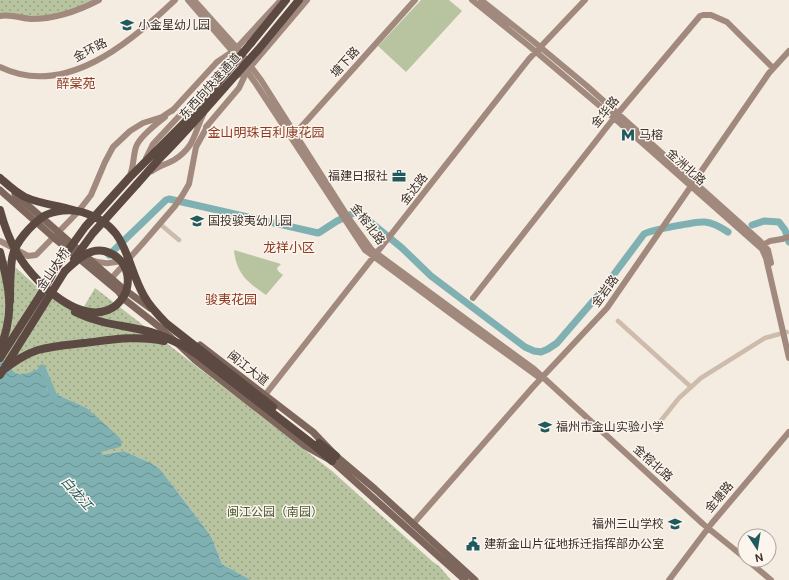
<svg xmlns="http://www.w3.org/2000/svg" width="789" height="580" viewBox="0 0 789 580" font-family="'DM Sans','Noto Sans SC',sans-serif">
<style>
.green{fill:#b8c4a0}
.park{fill:url(#park-dots)}
.water{fill:url(#water-waves)}
.lines{fill:none;stroke-linecap:round;stroke-linejoin:round}
.river{stroke:#7fb0b2;stroke-width:7}
.street{stroke:#cdbbac;stroke-width:4.5}
.secondary{stroke:#a18a7d;stroke-width:6}
.primary{stroke:#7d675c;stroke-width:7}
.highway{stroke:#5c4a42;stroke-width:8}
.secondary-bridge{stroke:#a18a7d;stroke-width:6}
.highway-bridge{stroke:#5c4a42;stroke-width:8}
.labels{text-anchor:middle;stroke-width:3;stroke-linejoin:round;paint-order:stroke}
.poi-label{font-size:12px;fill:#3b302b;stroke:#fbf5ee;text-anchor:start}
.street-label{font-size:12px;fill:#3b302b;stroke:#fbf5ee}
.park-label{font-size:12px;fill:#4a5a2e;stroke:#fbf5ee}
.neighbourhood-label{font-size:13px;fill:#8c3b22;stroke:#fbf5ee}
.water-label{font-size:13px;font-style:italic;fill:#1f5a5e;stroke:#fbf5ee}
</style>
<defs>
<pattern id="park-dots" width="8" height="8" patternUnits="userSpaceOnUse"><rect width="8" height="8" fill="#b8c4a0"/><path d="M2 2h.1M6 6h.1" fill="none" stroke="#97a083" stroke-width="1.8" stroke-linecap="round"/></pattern>
<pattern id="water-waves" width="16" height="10" patternUnits="userSpaceOnUse"><rect width="16" height="10" fill="#7fb0b2"/><path d="M0 5q4-4 8 0t8 0" fill="none" stroke="#699091"/></pattern>
</defs>
<rect width="100%" height="100%" fill="#f4ebe1"/>
<path class="green" d="M421 0H449L462 11 406 72 378 46Z
M234 250 281 264 277 268 278 271 283 275 266 295C247 282 236 273 234 250Z"/>
<path class="park" d="M0 0H93C76 9 57 17 37 17 25 18 12 15 0 14Z
M0 256 13 265 35 285 82 310 95 288 332 471 433 562 439 566 451 580H251L222 564 211 536 160 469 151 463 124 451 101 455 93 414 87 408 47 390 44 369 41 367 27 375 18 374 11 370 0 355Z"/>
<path class="water" d="M0 355C15 375 17 380 41 367L44 369 47 390 87 408 120 438 122 444 120 447 101 452V455L124 451 151 463 160 469 211 536 222 564 251 580H0Z"/>
<g class="lines">
<path class="river" d="M752 225 764 221 779 222 785 230 789 242
M109 255 166 200 169 199 318 233 320 232 337 221 354 213 363 216 402 248 431 276 525 347 534 351 541 352 548 349 557 343 600 293 644 234C651 230 698 221 705 222 714 223 722 228 728 232
M42 368 56 401"/>
<path class="street" d="M160 224 179 240
M618 321 691 387
M655 428 679 398 701 378 765 338 787 332"/>
<path class="secondary" d="M188 0 233 52 256 84 365 250 461 321 540 378
M194 0 237 48 261 80 350 220 372 250 534 369 703 524 745 558
M472 0 529 46 614 118 762 249 766 258 789 358
M481 0 533 41 587 86 760 241 768 250 771 263
M0 16C10 14 20 18 31 19 55 19 78 11 99 0
M0 67C65 99 131 42 175 0
M236 76 247 71 307 0
M172 111 217 62 232 52
M206 127 239 88 247 71
M293 136 415 0
M146 158 153 144 223 69 233 52 281 0
M152 171C159 166 167 164 174 160 196 146 194 132 204 113
M130 175C134 166 133 156 136 147 139 137 156 124 165 117
M0 241 28 256 36 255 77 213 91 195 105 162 113 147 130 131 143 123 162 117 174 109
M761 246 770 241 782 239
M91 260C101 264 113 264 123 260
M109 281 144 242 175 206 182 196 189 184 196 147 208 125
M473 298 614 118 700 16 703 15H711L727 22 773 68
M265 395 529 59 585 0
M413 524 533 387 607 308 769 73 789 51
M747 560 771 580
M669 580 712 523 789 432"/>
<path class="primary" d="M0 190 53 237 118 291 124 299 162 329 195 360 305 446 332 461 465 580
M15 194 121 287 150 308
M200 345 313 432 336 456 375 489 475 580"/>
<path class="highway" d="M251 43 286 0
M258 50 299 0
M0 178C8 185 15 192 25 197 40 204 57 205 73 210
M129 178 154 153
M137 184 160 158
M0 252C6 276 13 302 7 326 6 334 2 342 0 350
M182 345 199 356 315 446 332 461
M0 358 41 294
M0 375 65 271
M319 443 336 456"/>
<path class="secondary-bridge" d="M782 239 789 237"/>
<path class="highway-bridge" d="M154 153 185 122 251 43
M160 158C194 124 225 86 258 50
M0 210C4 225 9 239 17 253 31 278 75 323 108 310 136 298 134 258 104 251 88 248 76 261 65 271
M74 259 93 233 137 184
M41 294 57 266 85 227 129 178
M10 301C10 287 10 273 12 259 14 243 31 225 44 216 55 210 71 209 82 212 129 226 124 260 144 296 150 307 158 315 167 324L273 407
M75 312C99 324 122 325 147 331 160 334 171 340 182 345
M3 370C14 362 25 354 38 350 53 346 68 345 84 343 110 340 137 335 164 341"/>
</g>
<defs>
<g id="school-bare" transform="scale(1.08)"><path d="M0-5L7-2L0 1L-7-2ZM-4 1L0 2.5L4 1V4Q0 6-4 4Z" fill="#1f5a5e" stroke="#fbf5ee" stroke-width="2.5" paint-order="stroke"/></g>
<g id="metro-bare" transform="scale(1.08)"><path d="M-5.5 5V-5H-3L0 0L3-5H5.5V5H3V-.5L0 4L-3-.5V5Z" fill="#1f5a5e" stroke="#fbf5ee" stroke-width="2.5" paint-order="stroke"/></g>
<g id="office-bare" transform="scale(1.08)"><path d="M-6-3h4V-5.5h4V-3h4V5H-6ZM-1-4.5V-3h2v-1.5ZM-6 0V1H6V0Z" fill="#1f5a5e" stroke="#fbf5ee" stroke-width="2.5" paint-order="stroke"/></g>
<g id="civic-bare" transform="scale(1.08)"><path d="M-.6-6.5H3V-4.5H.6V-3L4-1V1h2V6H-6V1h2V-1L-.6-3ZM-1.2 2.5V6h2.4V2.5Z" fill="#1f5a5e" stroke="#fbf5ee" stroke-width="2.5" paint-order="stroke"/></g>
</defs>
<g fill-rule="evenodd">
<use href="#school-bare" x="127" y="25"/>
<use href="#metro-bare" x="628" y="135"/>
<use href="#office-bare" x="399" y="176"/>
<use href="#school-bare" x="197" y="221"/>
<use href="#school-bare" x="545" y="427"/>
<use href="#school-bare" x="675" y="524"/>
<use href="#civic-bare" x="473" y="544"/>
</g>
<g class="labels">
<g class="poi-label">
<text x="138" y="29">小金星幼儿园</text>
<text x="639" y="139">马榕</text>
<text x="388" y="180" text-anchor="end">福建日报社</text>
<text x="208" y="225">国投骏夷幼儿园</text>
<text x="556" y="431">福州市金山实验小学</text>
<text x="664" y="528" text-anchor="end">福州三山学校</text>
<text x="484" y="548">建新金山片征地拆迁指挥部办公室</text>
</g>
<g class="street-label">
<text transform="translate(90 50) rotate(-28)" y="4">金环路</text>
<text transform="translate(345 62) rotate(-48)" y="4">塘下路</text>
<text transform="translate(210 86) rotate(-48)" y="4">东西向快速通道</text>
<text transform="translate(605 112) rotate(-51)" y="4">金华路</text>
<text transform="translate(686 167) rotate(42)" y="4">金洲北路</text>
<text transform="translate(414 189) rotate(-52)" y="4">金达路</text>
<text transform="translate(368 224) rotate(53)" y="4">金榕北路</text>
<text transform="translate(53 269) rotate(-56)" y="4">金山大桥</text>
<text transform="translate(605 291) rotate(-54)" y="4">金岩路</text>
<text transform="translate(248 368) rotate(38)" y="4">闽江大道</text>
<text transform="translate(653 463) rotate(42)" y="4">金榕北路</text>
<text transform="translate(719 497) rotate(-50)" y="4">金塘路</text>
</g>
<g class="park-label">
<text x="275" y="516">闽江公园（南园）</text>
</g>
<g class="neighbourhood-label">
<text x="76" y="88">醉棠苑</text>
<text x="266" y="137">金山明珠百利康花园</text>
<text x="289" y="252">龙祥小区</text>
<text x="231" y="304">骏夷花园</text>
</g>
<g class="water-label">
<text transform="translate(77 493) rotate(48)" y="5">白龙江</text>
</g>
</g>
<g transform="translate(757 548) rotate(168)"><circle r="19" fill="#fbf5ee" stroke="#aea6a0"/>
<path d="M0-3L7 15L0 10L-7 15Z" fill="#1f5a5e"/>
<text y="-6" font-size="11" font-weight="bold" text-anchor="middle" fill="#3b302b">N</text>
</g>
</svg>
